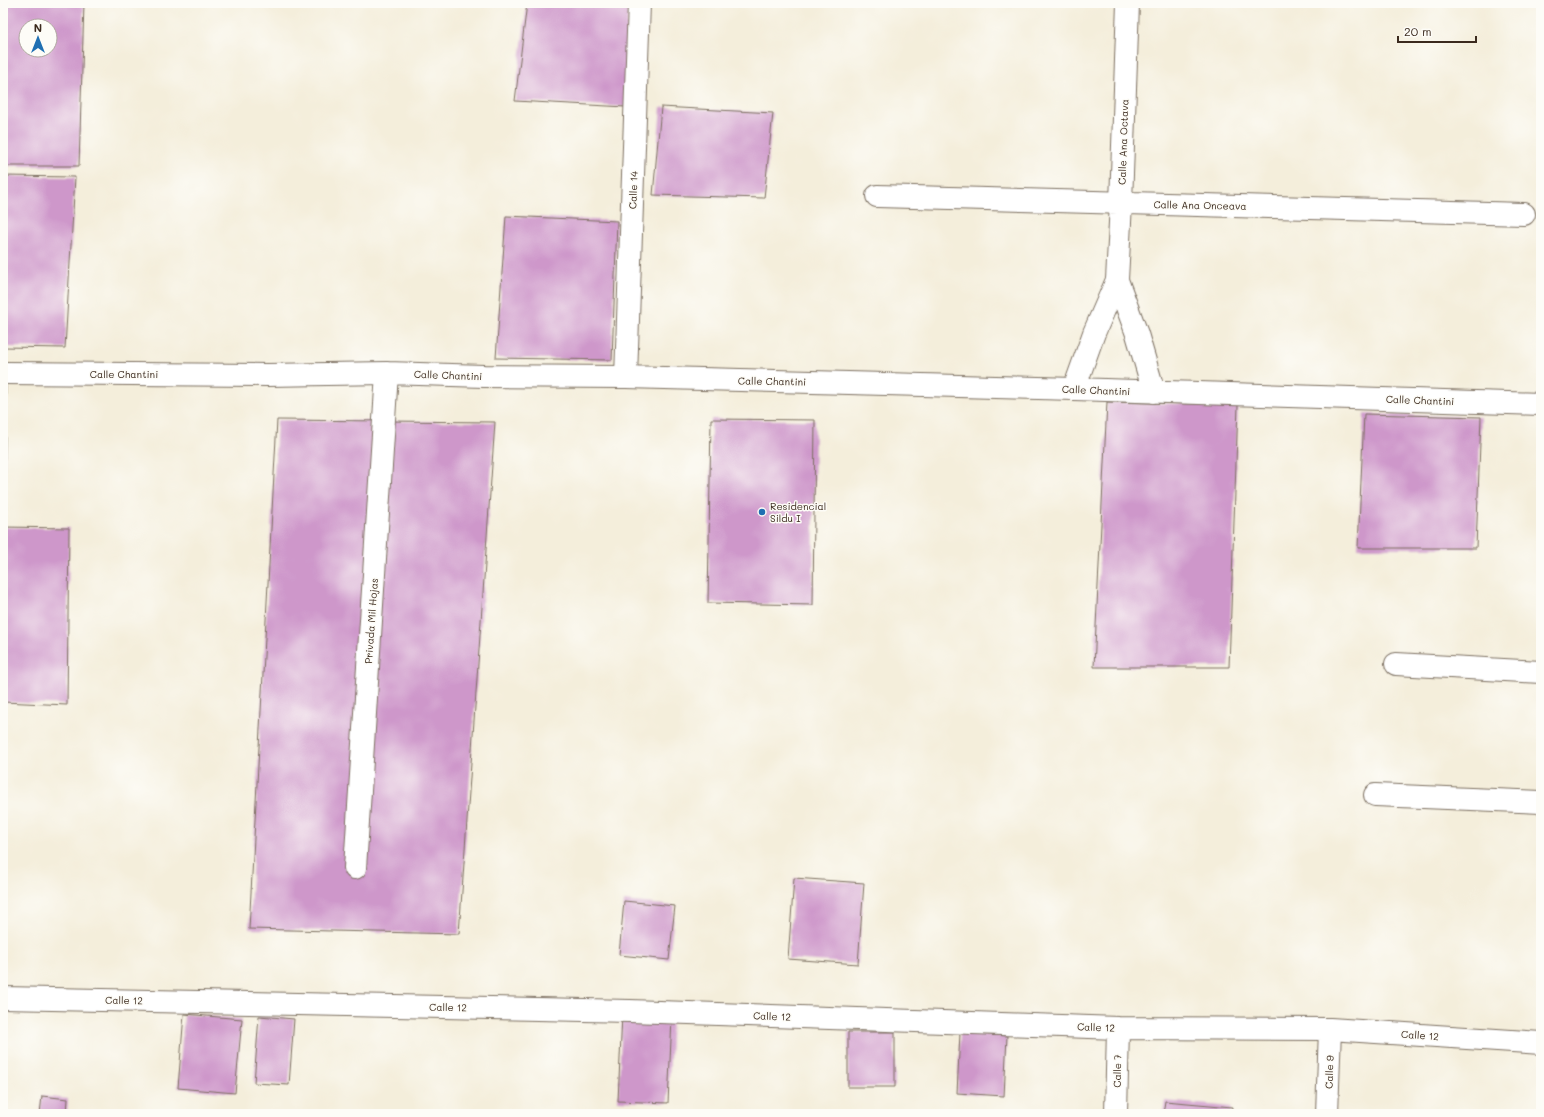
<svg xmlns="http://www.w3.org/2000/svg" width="1544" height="1117" viewBox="0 0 1544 1117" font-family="Mali,sans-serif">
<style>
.building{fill:#ce97ca;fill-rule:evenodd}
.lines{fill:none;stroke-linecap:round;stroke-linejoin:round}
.minor-casing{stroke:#7c6f60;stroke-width:24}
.minor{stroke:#fff;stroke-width:22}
.poi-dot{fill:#1f6fb2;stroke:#fdfcf7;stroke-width:1.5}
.labels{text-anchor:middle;stroke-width:3;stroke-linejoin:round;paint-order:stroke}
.street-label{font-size:10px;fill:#3b2a1e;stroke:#fdfcf7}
.poi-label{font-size:10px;fill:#3b2a1e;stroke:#fdfcf7;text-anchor:start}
</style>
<rect width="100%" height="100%" fill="#fdfcf7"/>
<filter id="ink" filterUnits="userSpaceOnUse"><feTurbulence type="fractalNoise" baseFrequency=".025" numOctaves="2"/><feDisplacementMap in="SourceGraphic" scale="8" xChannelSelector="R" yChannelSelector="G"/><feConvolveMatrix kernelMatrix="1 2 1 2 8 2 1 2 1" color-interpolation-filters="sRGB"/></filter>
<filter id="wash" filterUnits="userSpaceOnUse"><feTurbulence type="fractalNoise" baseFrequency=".012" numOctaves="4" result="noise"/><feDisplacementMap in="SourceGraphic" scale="16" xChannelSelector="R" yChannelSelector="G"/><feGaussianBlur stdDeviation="0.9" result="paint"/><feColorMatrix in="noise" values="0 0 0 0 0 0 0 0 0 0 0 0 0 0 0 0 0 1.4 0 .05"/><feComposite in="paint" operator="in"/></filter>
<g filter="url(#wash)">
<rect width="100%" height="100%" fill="#f4eedb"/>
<g id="blocks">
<path class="building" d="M3 3H84L79 166H3ZM26 26H50V50H26Z
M527 3H628L626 107 515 101Z
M661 107 773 113 764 198 653 195Z
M3 176 75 177 65 348 3 347Z
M506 216 617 221 612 360 496 358Z
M3 385 6 386 4 499H3Z
M1107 402 1238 405 1229 667H1094Z
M1364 414 1481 417 1476 548H1358Z
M711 419 815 420 813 605 708 603Z
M277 420 495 422 459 934 249 929Z
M3 527 69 528 67 705 3 702Z
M794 878 864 883 858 964 788 959Z
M624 901 675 906 669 960 619 955Z
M184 1014 242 1019 235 1093 178 1088Z
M622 1015 672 1018 668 1103 618 1101Z
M259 1016 294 1019 289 1085 254 1083Z
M848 1032H895V1087H848Z
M960 1033 1007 1036 1004 1096 957 1093Z
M42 1096 68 1099 67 1114H40Z
M1165 1101 1232 1107 1231 1114H1163Z"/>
</g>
</g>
<g filter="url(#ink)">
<use href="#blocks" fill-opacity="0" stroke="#7c6f60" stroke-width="1"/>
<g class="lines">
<g class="minor-casing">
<path id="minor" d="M877 196 1524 214
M1117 280 1137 334 1154 392
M3 373 267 375 387 373 484 376 626 377 1074 389 1541 404
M626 377 639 3
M1074 389 1094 333 1117 280 1121 203 1128 3
M1396 664 1541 672
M1375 795 1541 802
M355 868 387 373
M3 998 630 1011 1118 1028 1330 1029 1541 1043
M1116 1114 1118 1028
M1327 1114 1330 1029"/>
</g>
<use href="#minor" class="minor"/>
</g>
</g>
<circle class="poi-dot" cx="762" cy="512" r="4"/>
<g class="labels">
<g class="street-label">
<text transform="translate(1123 142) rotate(-88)" y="4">Calle Ana Octava</text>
<text transform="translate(633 190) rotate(-88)" y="4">Calle 14</text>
<text transform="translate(1200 205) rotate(1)" y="4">Calle Ana Onceava</text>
<text x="124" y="378">Calle Chantini</text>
<text transform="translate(448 375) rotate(2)" y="4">Calle Chantini</text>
<text transform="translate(772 381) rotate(1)" y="4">Calle Chantini</text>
<text transform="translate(1096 390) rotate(2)" y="4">Calle Chantini</text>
<text transform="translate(1420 400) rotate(2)" y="4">Calle Chantini</text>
<text transform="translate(371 621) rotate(-86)" y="4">Privada Mil Hojas</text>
<text transform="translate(124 1000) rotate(1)" y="4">Calle 12</text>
<text transform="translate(448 1007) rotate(1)" y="4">Calle 12</text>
<text transform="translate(772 1016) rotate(2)" y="4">Calle 12</text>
<text transform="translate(1096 1027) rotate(2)" y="4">Calle 12</text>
<text transform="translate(1420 1035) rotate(4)" y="4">Calle 12</text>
<text transform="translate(1117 1071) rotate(-89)" y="4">Calle 7</text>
<text transform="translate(1329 1072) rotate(-88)" y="4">Calle 9</text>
</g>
<g class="poi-label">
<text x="770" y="510">Residencial<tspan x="770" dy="12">Sildu I</tspan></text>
</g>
</g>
<rect width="1544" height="1117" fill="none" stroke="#fdfcf7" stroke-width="16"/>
<g transform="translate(38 38)"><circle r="19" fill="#fdfcf7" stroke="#afa8a0"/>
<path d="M0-3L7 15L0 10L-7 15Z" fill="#1f6fb2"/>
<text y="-6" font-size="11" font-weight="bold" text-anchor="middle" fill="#3b2a1e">N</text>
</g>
<path d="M1398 36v6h78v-6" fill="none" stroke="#3b2a1e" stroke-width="2"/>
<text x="1404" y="36" font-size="12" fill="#3b2a1e" stroke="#fdfcf7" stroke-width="3" paint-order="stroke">20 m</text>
</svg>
